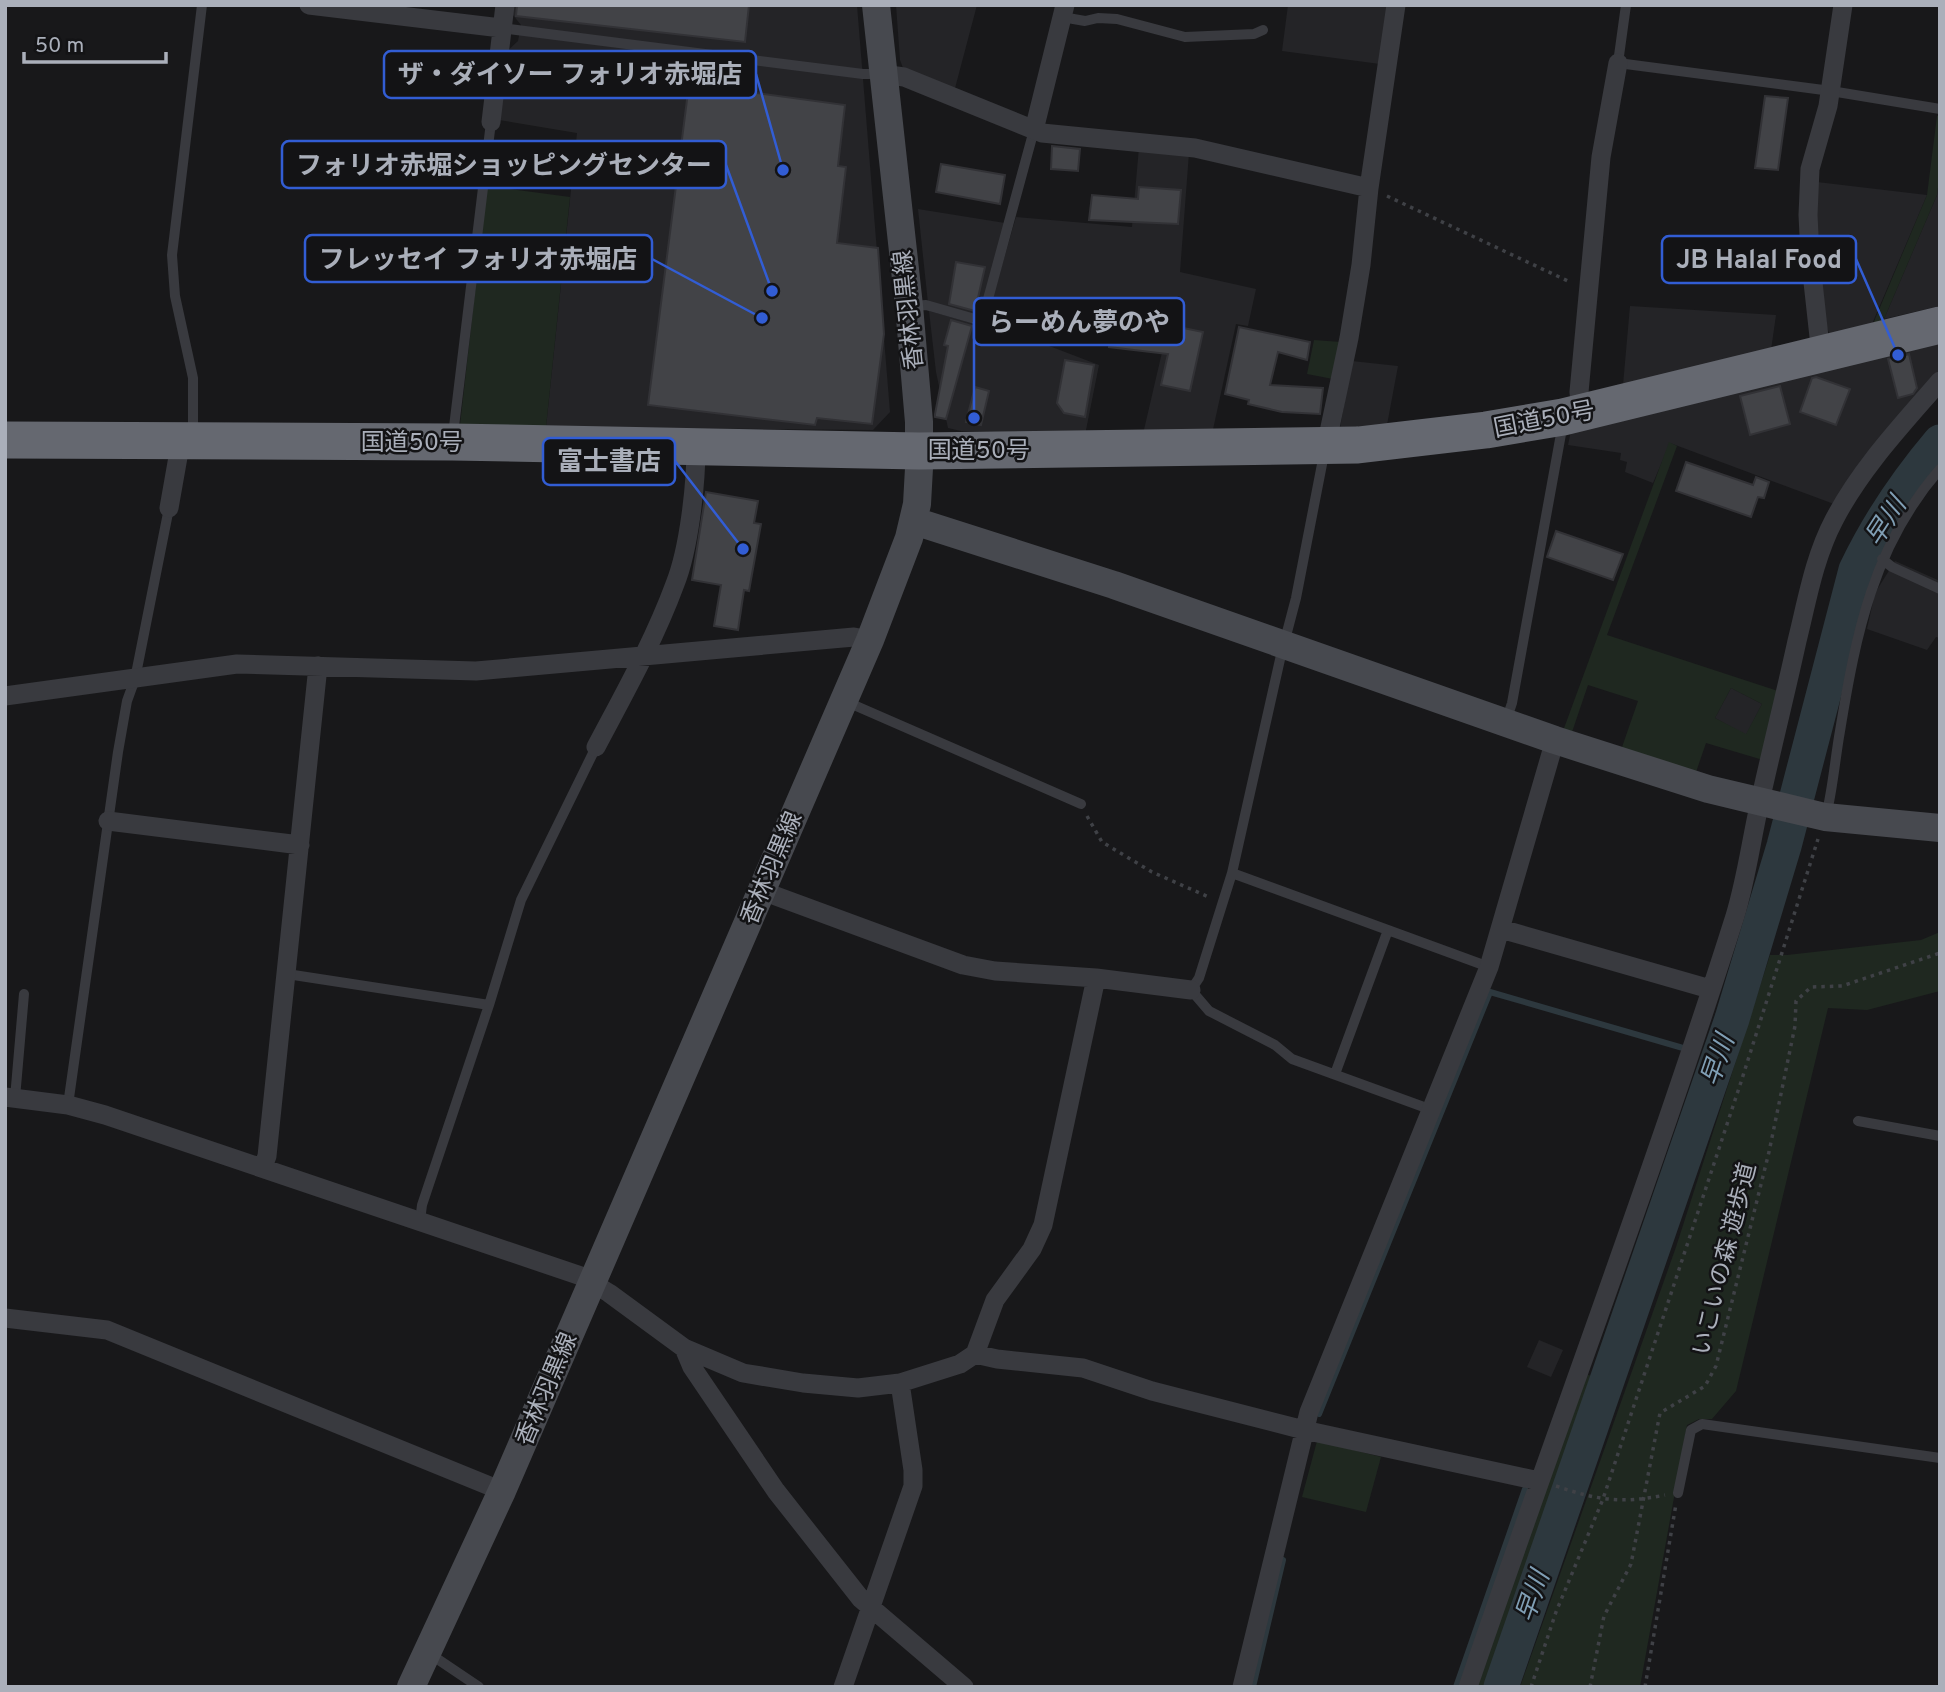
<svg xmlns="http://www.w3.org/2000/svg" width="1945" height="1692" viewBox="0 0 1945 1692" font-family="Overpass,'Noto Sans JP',sans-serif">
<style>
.built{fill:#242427}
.green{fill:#1f2820;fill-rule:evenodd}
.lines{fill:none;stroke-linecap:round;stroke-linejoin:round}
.stream{stroke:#2d383e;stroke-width:6}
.river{stroke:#2d383e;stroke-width:35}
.building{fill:#424347;stroke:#323236;stroke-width:2}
.path{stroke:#3f4146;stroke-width:3.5;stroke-dasharray:3.5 5;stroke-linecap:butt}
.lane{stroke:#393a3f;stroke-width:10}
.street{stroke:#393a3f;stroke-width:19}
.secondary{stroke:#47494f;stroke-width:28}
.highway{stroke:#656870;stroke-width:37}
.labels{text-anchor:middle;stroke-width:5;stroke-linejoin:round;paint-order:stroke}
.street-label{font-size:24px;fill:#aaafba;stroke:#131315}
.water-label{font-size:26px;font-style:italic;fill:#809fb5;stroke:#131315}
.leader{fill:none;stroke:#325dd4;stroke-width:2.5}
.callout-dot{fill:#325dd4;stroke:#131315;stroke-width:2.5}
.callout{fill:#131315;stroke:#325dd4;stroke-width:2.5}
.callout-label{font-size:26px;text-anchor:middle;font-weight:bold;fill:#aaafba}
</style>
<rect width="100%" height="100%" fill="#18181a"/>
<path class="built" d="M509 5H857L890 412 873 430 546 427 577 133 499 120 506 52 518 41 521 25 508 9Z
M896 5H977L954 92 903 68 900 60Z
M1288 5H1388L1380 64 1282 51Z
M1139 147 1189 153 1180 272 1256 289 1248 326 1236 324 1212 434H1143L1173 305 992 300 1016 217 1132 227Z
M1940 173V306L1884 319 1937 195Z
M1817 182 1927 195 1872 324 1830 335 1827 328 1816 236Z
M918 209 1005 223 979 317 928 303Z
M1630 306 1776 315 1771 350 1623 385Z
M929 311 1031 339 1099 365 1085 435 961 431 948 428 936 372Z
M1940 337V371L1901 416 1834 504 1670 443 1653 483 1625 472 1627 462 1620 460 1621 453 1568 445 1572 426Z
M1352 361 1398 366 1387 425 1340 428Z
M1895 561 1940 581V638L1936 637 1927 650 1867 629 1875 593Z
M1731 688 1762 704 1746 735 1715 718Z
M1539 1340 1563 1350 1551 1377 1527 1367Z"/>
<path class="green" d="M1940 115V173L1937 195 1884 319 1873 324 1927 195 1937 116Z
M487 186 570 197 546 427 460 425Z
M1314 340 1341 342 1333 379 1307 374Z
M1669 442 1677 446 1607 635 1778 691 1763 760 1706 743 1695 775 1621 750 1638 701 1588 685 1571 735 1563 731ZM1731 688 1762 704 1746 734 1715 718Z
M1940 932V991L1867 1010 1828 1008 1736 1391 1712 1419H1699L1687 1425 1640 1687H1520L1676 1247 1770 955H1787L1921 940Z
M1582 1372 1591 1376 1484 1687H1473Z
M1317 1441 1381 1457 1366 1512 1302 1497Z"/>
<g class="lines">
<path class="stream" d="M1721 1017 1732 1019
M1319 1414 1490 992 1683 1048
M1253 1687 1283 1560
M1456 1687 1525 1489"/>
<path class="river" d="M1501 1687 1732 1019 1784 846 1856 570C1878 524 1907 481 1940 442"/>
</g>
<path class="building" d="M517 5H749L745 42 516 16Z
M689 84 845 105 838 166 846 167 837 243 878 248 884 334 872 424 817 418 815 425 648 405Z
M1765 96 1788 98 1778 170 1755 168Z
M1052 146 1080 149 1078 171 1051 169Z
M941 164 1005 175 1000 204 936 192Z
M1139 187 1181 190 1178 224 1089 220 1092 195 1138 199Z
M956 262 985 267 975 311 949 304Z
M1066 306 1105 309 1104 316 1159 323 1203 332 1190 391 1161 385 1168 354 1109 347 1110 336 1063 332Z
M951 320 972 326 946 419 935 417V414L948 346 944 345Z
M1239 327 1310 342 1307 360 1278 352 1270 385 1323 388 1320 414 1282 412 1248 404 1249 400 1225 394Z
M1909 354 1917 388 1913 394 1898 398 1888 359Z
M1065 360 1094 365 1085 417 1064 413 1057 403Z
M1816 377 1850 389 1836 425 1800 412 1812 378Z
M1780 386 1790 424 1750 435 1740 396Z
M975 387 989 391 981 425 966 422Z
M1686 462 1753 485 1756 477 1769 482 1764 498 1758 497 1751 517 1676 491Z
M706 492 758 501 754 523 761 524 749 591 744 590 738 630 714 626 721 585 692 580Z
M1556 531 1623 554 1613 580 1547 557Z"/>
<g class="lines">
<path class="path" d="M1387 196 1570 282
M1087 816 1102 842 1152 872 1211 898
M1556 1486C1597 1500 1621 1504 1665 1495
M1531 1687 1556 1612 1603 1499 1741 1082 1818 839
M1590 1687 1604 1616 1631 1564 1660 1413 1705 1386 1716 1366 1769 1152 1795 1026 1796 1001 1811 987 1842 986 1940 953
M1645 1687 1676 1504"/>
<path class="lane" d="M1626 5 1618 63 1831 91 1940 109
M1062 17 1085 21 1098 18 1117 19 1185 37 1254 34 1263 30
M501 28 863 74H879
M913 306 926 305 982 321 1034 130
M193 434V378L175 296 172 255 202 5
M453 435 491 122
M1324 454 1296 598 1281 655 1232 873 1199 978 1191 990 1209 1011 1275 1045 1292 1059 1432 1110
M1882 559 1892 567 1940 589
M847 702 1081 804
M1506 721 1512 703 1563 423
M1826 816C1833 788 1835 759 1840 731 1856 634 1873 546 1940 469
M1232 873 1489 967
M287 974 489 1005
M1335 1074 1388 930
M15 1098 24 994
M68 1105 118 752 127 701 135 679 169 508
M1858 1121 1940 1136
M420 1221 422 1205 489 1005 521 900 596 747
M1678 1493 1691 1430 1702 1424 1940 1458
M430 1654 479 1687"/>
<path class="street" d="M309 5 501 28
M882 74 904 77 1042 133 1195 148 1369 188
M491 122 505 5
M1034 130 1065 5
M1821 355 1810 255 1808 215 1810 169 1828 106 1843 5
M1581 413 1579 392 1601 157 1618 63
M1326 446 1349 338 1361 265 1369 188 1396 5
M169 508 178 457V441
M5 696 237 664 476 671 854 637 870 640
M596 747C624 694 654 641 675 584 689 549 696 485 696 447
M108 821 300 845
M762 891 963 965 995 971 1096 978 1191 990
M1501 929 1710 989
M5 1097 68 1105 105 1115 581 1276 609 1293 684 1348 743 1373 803 1383 858 1388 900 1383 960 1364 975 1354 995 1300 1032 1249 1043 1225 1096 978
M263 1167 267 1156 318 666
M5 1318 107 1330 502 1491
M684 1348 692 1367 776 1491 861 1599 964 1687
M975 1354 997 1359 1083 1368 1152 1391 1304 1430 1539 1481
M843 1687 913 1486V1470L900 1383
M1242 1687 1309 1412 1489 967 1555 740
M1468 1687C1556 1429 1653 1175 1735 916 1746 880 1751 842 1759 806 1771 751 1785 696 1797 641 1807 601 1814 558 1834 520 1861 468 1902 425 1940 381"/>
<path class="secondary" d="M914 521 1114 585 1555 740 1708 789 1825 817 1940 828
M411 1687 502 1491 870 640 909 538 917 504 919 468V422L909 306 876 5"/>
<path class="highway" d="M5 440 452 442 919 451 1358 445 1486 430 1563 417 1940 325"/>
</g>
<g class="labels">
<g class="street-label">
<text transform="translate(908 310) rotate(-96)" y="8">香林羽黒線</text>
<text transform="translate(1544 419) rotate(-11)" y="8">国道50号</text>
<text x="412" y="450">国道50号</text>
<text x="979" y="458">国道50号</text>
<text transform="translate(771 868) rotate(-67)" y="8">香林羽黒線</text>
<text transform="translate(1724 1259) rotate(-76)" y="8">いこいの森 遊歩道</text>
<text transform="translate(546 1389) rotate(-67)" y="8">香林羽黒線</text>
</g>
<g class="water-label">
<text transform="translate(1885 521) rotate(-57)" y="9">早川</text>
<text transform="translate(1717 1060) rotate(-71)" y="9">早川</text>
<text transform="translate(1532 1596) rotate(-71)" y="9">早川</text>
</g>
</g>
<path class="leader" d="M783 170L756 74M772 291L726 165M762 318L652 259M1898 355L1856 259M974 418L974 322M743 549L675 461"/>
<g class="callout-dot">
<circle cx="783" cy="170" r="7"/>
<circle cx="772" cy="291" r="7"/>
<circle cx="762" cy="318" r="7"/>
<circle cx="1898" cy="355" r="7"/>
<circle cx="974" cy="418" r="7"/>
<circle cx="743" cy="549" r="7"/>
</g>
<g class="callout">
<rect x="384" y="51" width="372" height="47" rx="7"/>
<rect x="282" y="141" width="444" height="47" rx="7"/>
<rect x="305" y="235" width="347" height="47" rx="7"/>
<rect x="1662" y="236" width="194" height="47" rx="7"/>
<rect x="974" y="298" width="210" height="47" rx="7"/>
<rect x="543" y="438" width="132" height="47" rx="7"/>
</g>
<g class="callout-label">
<text x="570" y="83">ザ・ダイソー フォリオ赤堀店</text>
<text x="504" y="174">フォリオ赤堀ショッピングセンター</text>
<text x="478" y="268">フレッセイ フォリオ赤堀店</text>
<text x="1759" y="268">JB Halal Food</text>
<text x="1079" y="331">らーめん夢のや</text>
<text x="609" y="470">富士書店</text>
</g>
<rect width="1945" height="1692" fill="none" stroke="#aaafba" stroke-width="14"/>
<path d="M24 52v10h142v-10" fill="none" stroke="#aaafba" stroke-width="3.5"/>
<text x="35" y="52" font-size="21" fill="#aaafba" stroke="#131315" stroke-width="5" paint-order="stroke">50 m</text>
</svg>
